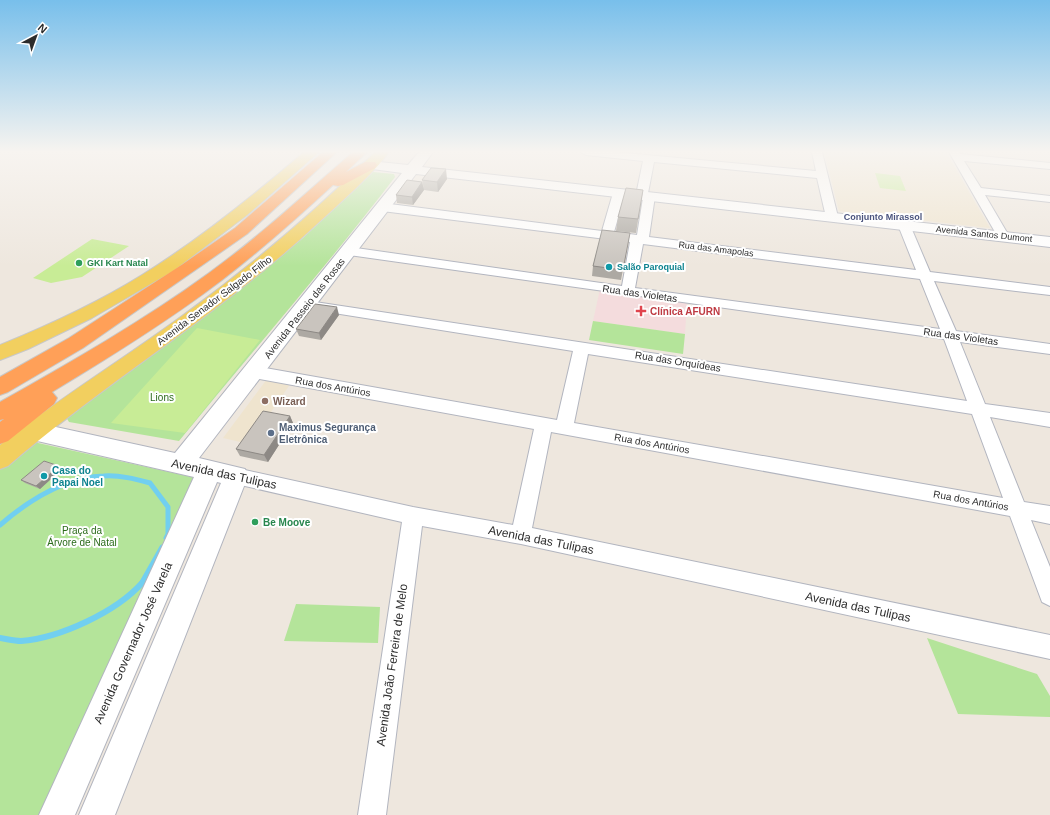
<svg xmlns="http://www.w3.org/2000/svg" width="1050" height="815" viewBox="0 0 1050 815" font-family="Arial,sans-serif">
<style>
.education{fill:#efe4ce}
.medical{fill:#f4dcdd}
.green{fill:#b4e49a}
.pitch{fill:#c8ec96}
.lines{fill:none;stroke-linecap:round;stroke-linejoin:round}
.stream-far1{stroke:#71cff0;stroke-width:5}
.stream{stroke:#71cff0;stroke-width:6}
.street-casing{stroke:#b2b5bf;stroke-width:2}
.secondary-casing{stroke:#b2b5bf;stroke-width:2}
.primary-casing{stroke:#c8c8c8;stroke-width:2}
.highway-casing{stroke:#c8c8c8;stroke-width:2}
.street{fill:#fff;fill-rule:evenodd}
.secondary{fill:#fff;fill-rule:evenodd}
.primary{fill:#f2cf5f;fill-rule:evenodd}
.highway{fill:#ffa058;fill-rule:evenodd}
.wall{fill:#ada9a3}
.shaded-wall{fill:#8d8985}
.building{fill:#c9c4be;stroke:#8d8985}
.leisure-dot{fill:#2e9e5b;stroke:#fff;stroke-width:1.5}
.culture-dot{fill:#0f9aa8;stroke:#fff;stroke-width:1.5}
.health-dot{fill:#e0444e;stroke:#fff;stroke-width:1.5}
.education-dot{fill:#8d6e63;stroke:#fff;stroke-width:1.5}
.service-dot{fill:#5c6f8a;stroke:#fff;stroke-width:1.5}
.labels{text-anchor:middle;stroke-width:4;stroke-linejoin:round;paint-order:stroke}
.far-neighbourhood-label{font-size:9px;font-weight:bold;fill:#4b547e;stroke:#fff}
.far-street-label{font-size:9px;fill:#2c2c2c;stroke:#fff}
.far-leisure-label{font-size:9px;font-weight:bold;fill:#27864d;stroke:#fff;text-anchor:start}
.far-culture-label{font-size:9px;font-weight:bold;fill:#0d838f;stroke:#fff;text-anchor:start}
.street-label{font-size:10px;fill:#2c2c2c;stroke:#fff}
.health-label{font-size:10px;font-weight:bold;fill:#be3a42;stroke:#fff;text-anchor:start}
.park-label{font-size:10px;fill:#2b6b1a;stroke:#fff}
.education-label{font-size:10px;font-weight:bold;fill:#785e54;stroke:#fff;text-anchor:start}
.service-label{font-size:10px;font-weight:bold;fill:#4e5e75;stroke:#fff;text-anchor:start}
.culture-label{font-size:10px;font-weight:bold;fill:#0d838f;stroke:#fff;text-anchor:start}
.leisure-label{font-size:10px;font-weight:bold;fill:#27864d;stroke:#fff;text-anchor:start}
.near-street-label{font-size:12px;fill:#2c2c2c;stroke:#fff}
</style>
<rect width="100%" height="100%" fill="#eee7de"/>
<path class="education" d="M824 152H946L990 228 839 211Z
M267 379 291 383 249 444 223 438Z"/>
<path class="medical" d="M600 289 687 301 685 334 593 321Z"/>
<path class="green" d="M373 172 394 174 395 177C326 267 251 353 179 441L69 422 66 417 242 287 303 238Z
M593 321 685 334 683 354 589 340Z
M29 441 201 479 41 815H0V467Z
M296 604 380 607 378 643 284 641Z
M927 638 1037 674 1050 696V717L958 714Z"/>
<path class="pitch" d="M875 173 900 176 906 191 880 188Z
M92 239 129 246 82 277 51 283 33 278Z
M197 328 260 340 185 433 111 423Z"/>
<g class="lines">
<path class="stream-far1" d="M0 525C29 500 65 477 104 476 120 475 135 479 150 483L168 507V534L166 538
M141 584 162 547"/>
<path class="stream" d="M0 638C7 639 14 641 21 641 60 638 116 612 142 583"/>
<g class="street-casing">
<path id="street" d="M581 152H614L816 171 812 152H822L838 217 836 220 832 221 826 217 817 178 654 162 648 193 653 194 655 196 649 237 916 270 898 225 904 221 910 225 930 272 1050 287V295L934 281 956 331 1050 344V354L960 342 985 404 1050 413V427L990 417 1024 502 1050 506V524L1031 520 1050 567V606L1042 602 1010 516 551 432 532 528 1050 635V659L521 544 422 526 386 815H358L402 522 236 484 229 481 227 476 229 471 236 468 413 507 513 525 534 429 254 378 248 376 246 372 248 368 254 366 557 420 573 351 315 310 310 309 308 306 310 303 315 302 967 401 944 339 349 255 343 251 349 247 622 286 630 242 382 211 376 207 382 203 602 231 613 193 619 190 625 193 614 232 637 235 643 198 638 197 636 195 643 161 586 155ZM643 244 920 279 940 329 635 288ZM588 354 972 414 1003 498 574 423Z
M949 152H959L960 154 1050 163V169L964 161 981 188 1050 196V202L985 195 1009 236 1007 239H999Z"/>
</g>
<g class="secondary-casing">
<path id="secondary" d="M419 152H433L422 167 1050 237V247L416 174 199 458 245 469 248 476 115 815H79L221 483 217 482 75 815H39L194 477 33 440 25 437 22 431 25 425 33 422 175 453 402 173 365 168 363 165 365 162 370 161 408 165Z"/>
</g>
<g class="primary-casing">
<path id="primary" d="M304 152H319L247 215 173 271 92 318 28 349 0 360V345C49 325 97 303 142 275 200 239 253 196 304 152Z
M375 152H389C372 175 340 203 318 223 222 313 108 380 8 466L0 469V445C58 399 122 360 182 316 251 266 315 212 375 152Z"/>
</g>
<g class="highway-casing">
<path id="highway" d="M323 152H337L247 234 83 348 8 392 0 395V377L69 338 183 264 235 228Z
M353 152H367L346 172 365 162H375L377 165 375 168 343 185 338 186 333 185C297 218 261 250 222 280 168 321 110 357 52 392L57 398 54 404 8 441 0 444V422L4 419 0 420V402C71 362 143 321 209 273 260 236 306 193 353 152Z"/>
</g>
<use href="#street" class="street"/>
<use href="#secondary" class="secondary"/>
<use href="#primary" class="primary"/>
<use href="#highway" class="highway"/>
</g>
<path class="wall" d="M447 179 438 192 424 190 422 180Z
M422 182 424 190 413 205 397 203 396 195Z
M643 190 636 233 616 231 618 217Z
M630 233 621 280 592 276 593 266Z
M339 315 321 340 299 336 296 329Z
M290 416 293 423 268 462 240 456 236 449Z
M62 469 40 489 25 483 21 480Z"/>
<path class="shaded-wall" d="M446 169 447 179 438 192 437 182Z
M422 182 424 190 413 205 412 197Z
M337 307 339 315 321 340 319 333Z
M290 416 293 423 268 462 264 455Z
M59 466 62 469 40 489 36 486Z"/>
<path class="building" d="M431 168 446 169 437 182 422 180Z
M407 180 422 182 412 197 396 195Z
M626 188 643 190 638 219 618 217Z
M602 230 630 233 623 270 593 266Z
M315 304 337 307 319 333 296 329Z
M263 411 290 416 264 455 236 449Z
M44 461 59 466 36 486 21 480Z"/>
<linearGradient id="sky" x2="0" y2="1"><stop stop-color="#78bfeb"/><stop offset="0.57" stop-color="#f7f4f0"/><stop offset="1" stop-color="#f7f4f0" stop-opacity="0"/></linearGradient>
<rect width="1050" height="266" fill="url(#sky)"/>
<g class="leisure-dot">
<circle cx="79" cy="263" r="4"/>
<circle cx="255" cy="522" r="4"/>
</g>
<g class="culture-dot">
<circle cx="609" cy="267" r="4"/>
<circle cx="44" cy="476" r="4"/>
</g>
<path class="health-dot" d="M639 305h4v4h4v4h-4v4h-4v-4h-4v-4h4z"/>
<circle class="education-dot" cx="265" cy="401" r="4"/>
<circle class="service-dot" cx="271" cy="433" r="4"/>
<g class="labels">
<g class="far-neighbourhood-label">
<text x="883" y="220">Conjunto Mirassol</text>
</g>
<g class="far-street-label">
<text transform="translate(984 234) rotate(6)" y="3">Avenida Santos Dumont</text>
<text transform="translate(716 249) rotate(7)" y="3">Rua das Amapolas</text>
</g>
<g class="far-leisure-label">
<text x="87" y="266">GKI Kart Natal</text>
</g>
<g class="far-culture-label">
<text x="617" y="270">Salão Paroquial</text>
</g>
<g class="street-label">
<text transform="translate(640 293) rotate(8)" y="4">Rua das Violetas</text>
<text transform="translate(214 300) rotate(-37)" y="4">Avenida Senador Salgado Filho</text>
<text transform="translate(304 308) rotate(-52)" y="4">Avenida Passeio das Rosas</text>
<text transform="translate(961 336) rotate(8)" y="4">Rua das Violetas</text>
<text transform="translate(678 361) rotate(9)" y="4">Rua das Orquídeas</text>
<text transform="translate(333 386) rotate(10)" y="4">Rua dos Antúrios</text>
<text transform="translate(652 443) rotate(10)" y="4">Rua dos Antúrios</text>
<text transform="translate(971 500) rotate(10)" y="4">Rua dos Antúrios</text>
</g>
<g class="health-label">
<text x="650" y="315">Clínica AFURN</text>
</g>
<g class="park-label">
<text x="162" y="401">Lions</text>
<text x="82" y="534">Praça da<tspan x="82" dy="12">Árvore de Natal</tspan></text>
</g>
<g class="education-label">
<text x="273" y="405">Wizard</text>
</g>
<g class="service-label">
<text x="279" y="431">Maximus Segurança<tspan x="279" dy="12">Eletrônica</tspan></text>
</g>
<g class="culture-label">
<text x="52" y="474">Casa do<tspan x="52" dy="12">Papai Noel</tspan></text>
</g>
<g class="leisure-label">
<text x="263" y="526">Be Moove</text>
</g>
<g class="near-street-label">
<text transform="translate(224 474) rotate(12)" y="4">Avenida das Tulipas</text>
<text transform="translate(541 540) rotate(11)" y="4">Avenida das Tulipas</text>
<text transform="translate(858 607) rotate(12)" y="4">Avenida das Tulipas</text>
<text transform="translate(133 643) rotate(-66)" y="4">Avenida Governador José Varela</text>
<text transform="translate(392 665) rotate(-82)" y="4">Avenida João Ferreira de Melo</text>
</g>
</g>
<g transform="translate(36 36) rotate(41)" stroke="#ffffff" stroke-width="3" paint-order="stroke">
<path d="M0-3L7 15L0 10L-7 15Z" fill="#2c2c2c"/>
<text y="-6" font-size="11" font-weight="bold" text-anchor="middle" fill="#2c2c2c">N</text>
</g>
</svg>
